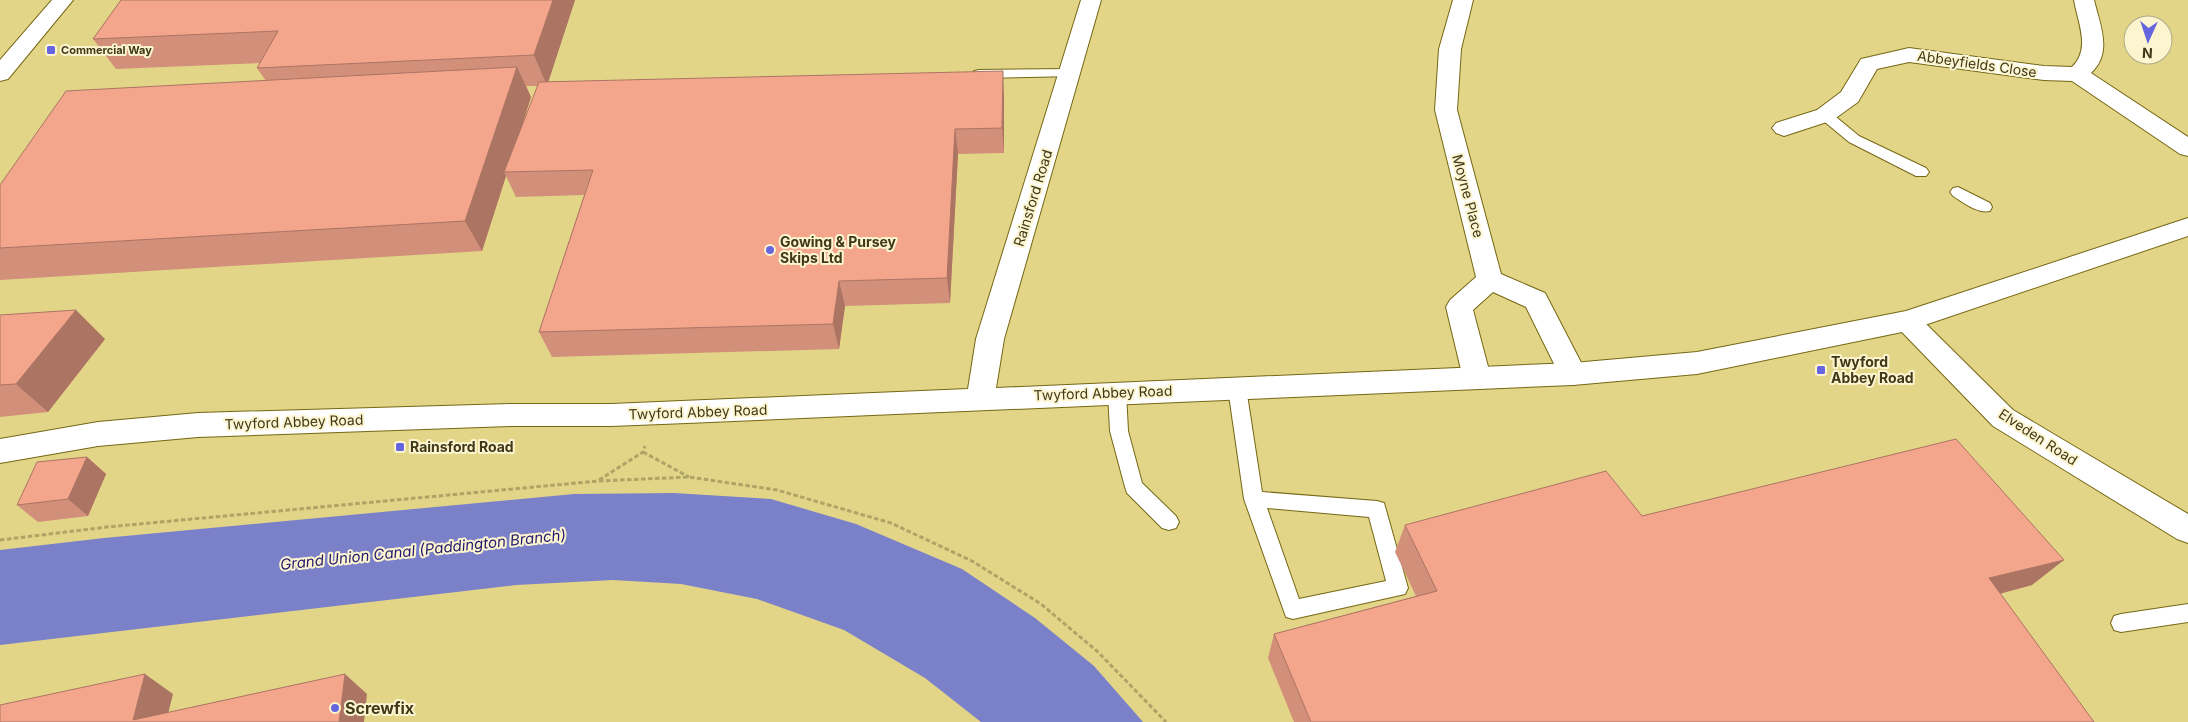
<svg xmlns="http://www.w3.org/2000/svg" width="2188" height="722" viewBox="0 0 2188 722" font-family="Inter,sans-serif">
<style>
.water{fill:#7b81c9}
.lines{fill:none;stroke-linecap:round;stroke-linejoin:round}
.lane-casing{stroke:#756714;stroke-width:2}
.street-casing{stroke:#756714;stroke-width:2}
.secondary-casing{stroke:#756714;stroke-width:2}
.path{stroke:#afa365;stroke-width:3;stroke-dasharray:4.5 2.5;stroke-linecap:butt}
.lane{fill:#fff;fill-rule:evenodd}
.street{fill:#fff;fill-rule:evenodd}
.secondary{fill:#fff;fill-rule:evenodd}
.wall{fill:#d28f79;fill-rule:evenodd}
.shaded-wall{fill:#ab7463}
.building{fill:#f4a68d;stroke:#ab7463}
.poi-dot{fill:#6566df;stroke:#fcf5d0;stroke-width:2}
.labels{text-anchor:middle;stroke-width:4;stroke-linejoin:round;paint-order:stroke}
.far-poi-label{font-size:11px;font-weight:bold;fill:#3f3919;stroke:#fcf5d0;text-anchor:start}
.street-label{font-size:14px;fill:#3f3919;stroke:#fcf5d0}
.poi-label{font-size:14px;font-weight:bold;fill:#3f3919;stroke:#fcf5d0;text-anchor:start}
.water-label{font-size:15px;font-style:italic;fill:#241b6f;stroke:#fcf5d0}
.near-poi-label{font-size:16px;font-weight:bold;fill:#3f3919;stroke:#fcf5d0;text-anchor:start}
</style>
<rect width="100%" height="100%" fill="#e3d588"/>
<path class="water" d="M674 493 771 499 856 524 962 569 1035 618 1094 666 1143 722H981L925 678 844 630 757 599 681 584 613 580 516 585 0 645V550L104 538 574 494Z"/>
<g class="lines">
<g class="lane-casing">
<path id="lane" d="M1071 69 1076 70 1078 73 1076 76 979 78 974 77 972 74 974 71 979 70Z
M1825 110 1830 112 1859 136 1926 168 1929 172 1926 176H1916L1849 142 1820 118 1818 115 1820 112Z
M1958 187 1990 203 1992 207 1990 211C1977 214 1963 202 1953 196L1950 192 1953 188Z
M1237 381 1243 383 1246 388 1262 492 1377 501 1384 503 1408 588 1405 594 1293 619 1286 617 1244 499 1228 388 1231 383ZM1267 508 1369 517 1386 581 1299 599Z
M1117 386 1123 388 1126 393 1128 431 1142 483 1176 516 1179 522 1176 528 1169 530 1162 528 1127 493 1125 487 1110 431 1108 393 1111 388Z
M2188 604V622L2121 632 2114 630 2111 623 2114 616 2121 614Z"/>
</g>
<g class="street-casing">
<path id="street" d="M1453 0H1473L1461 49 1457 110 1501 274 1545 293 1587 374 1583 382 1573 385 1563 382 1526 307 1493 292 1473 310 1491 378 1487 386 1477 389 1467 386 1463 378 1446 307 1450 300 1476 277 1435 110 1439 49Z
M2074 0H2094C2100 25 2113 53 2091 73L2188 137V156L2180 154 2072 81 2044 80 1909 62 1877 69 1858 102 1833 120 1784 136 1776 133 1772 128 1776 123 1817 110 1841 92 1861 59 1909 48 2044 66 2072 67C2091 49 2078 23 2074 0Z
M1907 311 1916 314 2013 410 2188 514V543L2177 539 1993 426 1898 328 1894 321 1898 314Z"/>
</g>
<g class="secondary-casing">
<path id="secondary" d="M52 0H73L8 79 0 81V60Z
M1081 0H1101L1004 339 996 388 1573 363 1697 352 1906 311 2188 218V236L1907 331 1697 374 1573 385 687 423 611 426H511L198 437 98 446 0 463V439L98 422 198 413 511 404H611L968 389 976 339Z"/>
</g>
<path class="path" d="M643 452 689 477
M599 480 643 452 645 446
M0 540 107 527 598 481 689 477 777 490 891 523 972 561 1041 604 1098 652 1166 722"/>
<use href="#lane" class="lane"/>
<use href="#street" class="street"/>
<use href="#secondary" class="secondary"/>
</g>
<path class="wall" d="M121 0H575L548 82 1004 97V153L958 154 950 303 845 306 839 349 552 357 539 332 584 195 516 197 506 176 482 251 0 280V185L266 81 257 68 260 63 116 69 93 39ZM526 86H538L522 126 531 97Z
M0 315 105 339 48 412 0 417Z
M87 457 106 474 88 516 38 522 17 505Z
M1642 516 2032 585 2000 594 2094 722H1294L1268 658 1274 634 1416 596 1395 552 1405 525Z"/>
<path class="shaded-wall" d="M553 0H575L547 86 534 55Z
M517 67 531 97 507 172H504L506 176 482 251 465 221Z
M1003 71 1004 97V153L1002 128Z
M955 129 958 154 950 303 947 278Z
M839 281 845 306 839 349 833 324Z
M76 310 105 339 48 412 16 384Z
M87 457 106 474 88 516 68 499Z
M2064 560 2032 585 1959 604 1989 578Z
M145 674 173 694 166 722 133 720Z
M345 674 367 694 364 722H339Z"/>
<path class="building" d="M121 0H553L534 55 257 68 278 31 93 39Z
M517 67 465 221 0 248V185L66 91Z
M1003 71 1002 128 955 129 947 278 839 281 833 324 539 332 593 170 504 172 539 82Z
M76 310 16 384 0 385V315Z
M1956 439 2064 560 1989 578 2094 722H1311L1274 634 1437 591 1405 525 1606 471 1642 516Z
M87 457 68 499 17 505 37 462Z
M145 674 133 720 345 674 339 722H0V705Z"/>
<g class="poi-dot">
<rect x="46" y="45" width="10" height="10" rx="2.5"/>
<circle cx="770" cy="250" r="5"/>
<rect x="1816" y="365" width="10" height="10" rx="2.5"/>
<rect x="395" y="442" width="10" height="10" rx="2.5"/>
<circle cx="335" cy="708" r="5"/>
</g>
<g class="labels">
<g class="far-poi-label">
<text x="61" y="54">Commercial Way</text>
</g>
<g class="street-label">
<text transform="translate(1977 64) rotate(8)" y="5">Abbeyfields Close</text>
<text transform="translate(1468 196) rotate(75)" y="5">Moyne Place</text>
<text transform="translate(1033 198) rotate(-73)" y="5">Rainsford Road</text>
<text transform="translate(1103 393) rotate(-2)" y="5">Twyford Abbey Road</text>
<text transform="translate(698 412) rotate(-2)" y="5">Twyford Abbey Road</text>
<text transform="translate(294 422) rotate(-2)" y="5">Twyford Abbey Road</text>
<text transform="translate(2038 437) rotate(33)" y="5">Elveden Road</text>
</g>
<g class="poi-label">
<text x="780" y="247">Gowing &amp; Pursey<tspan x="780" dy="16">Skips Ltd</tspan></text>
<text x="1831" y="367">Twyford<tspan x="1831" dy="16">Abbey Road</tspan></text>
<text x="410" y="452">Rainsford Road</text>
</g>
<g class="water-label">
<text transform="translate(423 550) rotate(-6)" y="5">Grand Union Canal (Paddington Branch)</text>
</g>
<g class="near-poi-label">
<text x="345" y="714">Screwfix</text>
</g>
</g>
<g transform="translate(2148 40) rotate(183)"><circle r="24" fill="#fcf5d0" stroke="#b0aa87"/>
<path d="M0-4L9 19L0 12L-9 19Z" fill="#6566df"/>
<text y="-8" font-size="14" font-weight="bold" text-anchor="middle" fill="#3f3919">N</text>
</g>
</svg>
